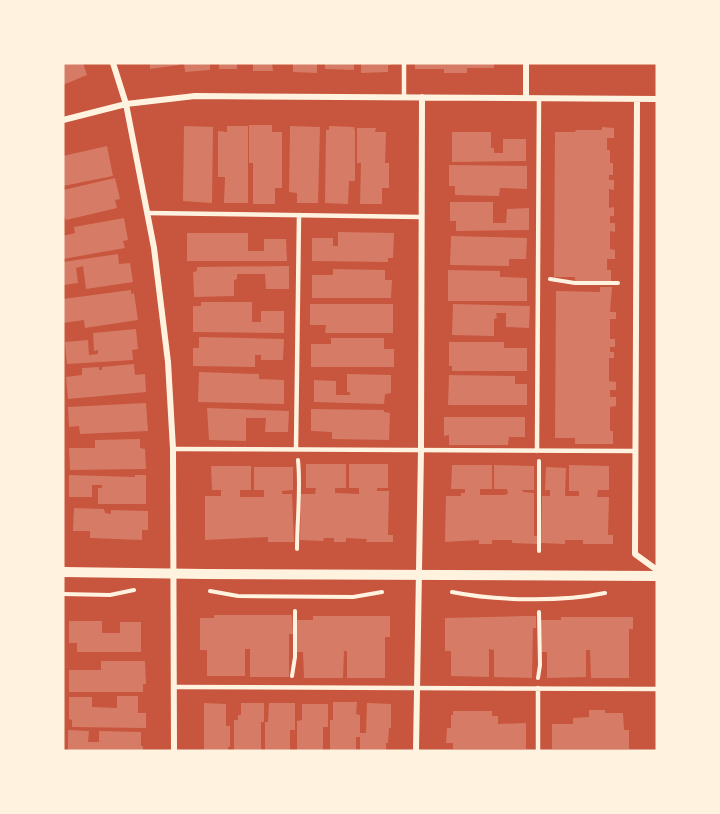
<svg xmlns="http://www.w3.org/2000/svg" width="720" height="814" viewBox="0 0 720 814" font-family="Commissioner,sans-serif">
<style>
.building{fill:#d67c66}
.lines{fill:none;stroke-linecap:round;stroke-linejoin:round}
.path{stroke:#fff3e0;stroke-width:4}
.service{stroke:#fff3e0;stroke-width:4.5}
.minor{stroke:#fff3e0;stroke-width:6}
.tertiary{stroke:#fff3e0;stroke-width:10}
</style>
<rect width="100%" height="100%" fill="#c8553d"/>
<path class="building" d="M63 63H83L87 75 63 85Z
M150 63H179V65L150 69Z
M184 63H210V70L185 72Z
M219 63H237V69H219Z
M253 63H272L273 71H253Z
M293 63H317V73L293 72Z
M325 63H354V70L325 69Z
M361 63H391V65H388V72L361 73Z
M415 63H494V68H467V73H444V69H415Z
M249 125H272V132H282V188H275V204H253V163H249Z
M184 126 213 127 212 203 183 201Z
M227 126H248V203H224L225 177H218V131L227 132Z
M290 126 320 127 318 203H297V193L289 192Z
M329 126 354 127 355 131V181H349L348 204 325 203 326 130H329Z
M602 127 614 128V138H607V150H610V163H613V175H609V180H614V190L609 189V208L614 207V216H610V223H615V232L610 231V249L615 250V259H607V270H611V281H575V277H554L555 132H575L576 130H602Z
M357 128H376L375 132H386L385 163H389V188H382V204H360L361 163H357Z
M452 132H491V148H494V153H503V139H526V161L452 162Z
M107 146 113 176 63 186V156Z
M449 165 527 166V189L500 188 499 196 455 195V186H449Z
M115 178 120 199 115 200 117 208 66 220 63 214V190Z
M450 202H493V223H506L507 209 529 208V230L456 231V221H450Z
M124 218 128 240 123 241 125 248 63 259V236L75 233 74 227Z
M338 232 394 233 393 258H388V262L312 261V238H333V246H338Z
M187 233H248V251H264V239H286L287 261H187Z
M451 236 527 238 526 259H509V266L450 265Z
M118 254 119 264 130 263 133 282 86 289 83 266 76 268 78 283 63 285V262Z
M289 266V289H266L265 274H237V279L234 280V296L194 297 193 272 197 271V267Z
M333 269 385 270V280H392L391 298H312V275H333Z
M448 270 500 271V277L527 278V301H448Z
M600 287H612L610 312H616V319H610V339H615V347H610V352H614V358H609V381L616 382V390H610V397H616V406L610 407V431H613V444H575V438H555L556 291 600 292Z
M131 290V294L134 293 138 320 85 328 84 320 63 323V299Z
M201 302H252V322H261V311H284V333L193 332V306H201Z
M310 304H393V333H325L326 325H310Z
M453 304 530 306 529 328 506 327V313H496L497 318 494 319V336L452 335Z
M136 329 138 349 132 350 133 360 67 364 65 342 88 340 89 355 98 354V350L94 351 93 333Z
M199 337 284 339 283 360H261V355H255V367L193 366V348H199Z
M331 338H384V349H394V367H311V344H331Z
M449 342H504V348H527V371H452V366H449Z
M134 364 135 375 145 374 146 392 68 399 66 377 82 375V368L99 367V370H102V367Z
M199 372 259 374V379L284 380V404L198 402Z
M347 374 391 375V393L385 394 384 404 314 402V380L336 381V395H350V392H347Z
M449 375 515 376V384H527V405H448Z
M146 403 148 431 80 434 79 426 69 427 68 407Z
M207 408 289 411 288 432H265L266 418H246V441L209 440Z
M311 409 384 410V412L390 413 389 440 332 439V432L311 431Z
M444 417H525V437H509L508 445H449V435L444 436Z
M140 439V448L145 449 146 469 70 470 69 448H95V440Z
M306 464H346V488H335V493L359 494V488H349V464H388V488H377V491H389L388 535H393V542H366L367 539 346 538V542H334V538H324L323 541 300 540 301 494H315L316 488H306Z
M452 465H492V489H480V495H504L508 494 507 489H494V465L534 466V490H522L523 492 534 493V536H538V544L512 543V540H492V544H479V540L445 542 446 496H461V493H465V489H451Z
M569 465 609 466V490H598L597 497H609L608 535H613V544H583V540H565V544L541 543 542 496H550V490H545L546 467 566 468 565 496H579V491H569Z
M211 466H251V490H240V497H264V490H254V467H293V490L282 491V494H292L294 542H268V537L205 540V496H221V490H212Z
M69 475 135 477V475H146V504H98V488H102V485H92V497H69Z
M74 508 104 509 105 513 111 514V510L148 511V530H142V540L90 538V531H73Z
M214 615H292L293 634H289V677H250V649H245V676H207V650H200V618H214Z
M313 616H390V637H385V678H347V651H344L343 678H304L303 652H297V620H313Z
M525 616H536V628H533L532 678 494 677V650L489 649V677L451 676V651H445V618Z
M561 617H633V629H629V678H591L590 650H586V677L547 678V652H541V620H561Z
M69 621H102V633H120V622H141V652H77V643H69Z
M101 661H145L146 684H143V692H69V670H101Z
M117 696H138V713H146V728L72 727V720L69 719V697H92V707L117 708Z
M333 702H357L356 714 360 715V733H366L367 703 391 704V728H389L388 743H386V751H360V737H356V751H330V720H333Z
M204 703 226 704V726H230V747H228V751H204Z
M241 703H264V722H261V751H234V720H238V715H241Z
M269 703H295V730H290V751H265V722H268Z
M302 704H328V727H323V751H297V721L302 720Z
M589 710H605V713H623L624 730H629V749H552V724H573V718L589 717Z
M453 711H492V716H498V724L526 723V749H453V743H446L447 728H451V715H453Z
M68 730 89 731 88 742H99V731L141 732V746H143V751H68Z"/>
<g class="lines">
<path class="path" d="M550 279 575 283H618
M539 461V551
M297 549C297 520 301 490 298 460
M210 591 238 596 353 597 382 592
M452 592C496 601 562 602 605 593
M63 594 110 595 134 590
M292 676 295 657V611
M538 678 540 665 539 612"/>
<path class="service" d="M404 63V96
M147 213 421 217
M173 449 634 451
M296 449 299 215
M537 451 539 98
M175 687 657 689
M538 751V688"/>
<path class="minor" d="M113 63 126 104 154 248 168 362 173 449 174 751
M526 63V97
M637 99 635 554 657 570
M63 120 126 104 195 96 657 99
M416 751 421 450 422 97"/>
<path class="tertiary" d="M63 572 205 574 657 576"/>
</g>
<rect width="720" height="814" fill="none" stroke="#fff3e0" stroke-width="129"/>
</svg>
